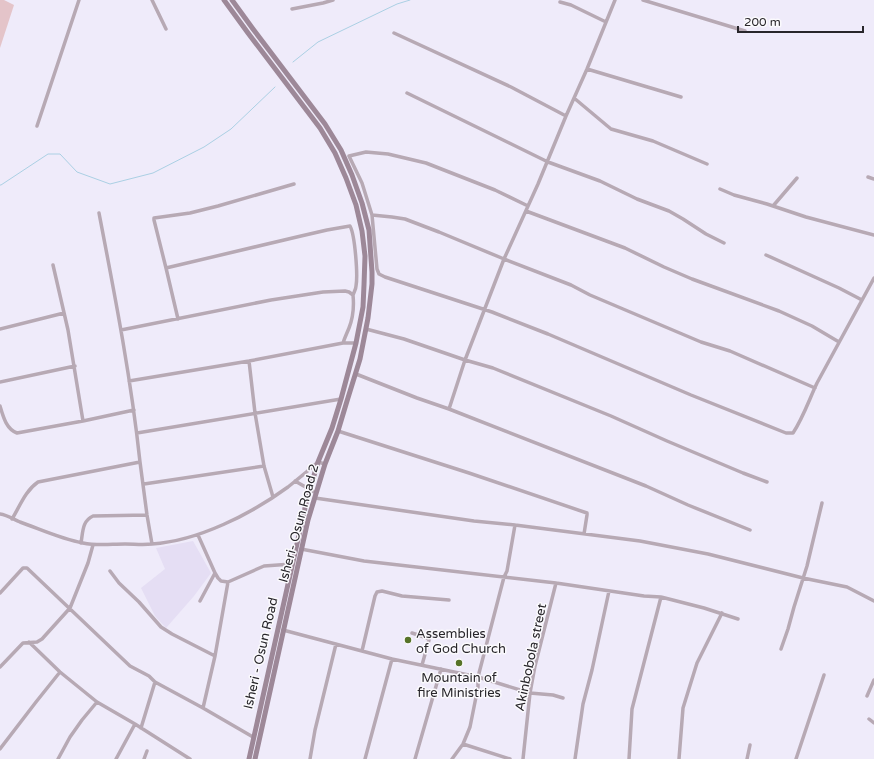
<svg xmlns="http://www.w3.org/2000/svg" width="874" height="759" viewBox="0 0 874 759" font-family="'Varela Round',sans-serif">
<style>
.built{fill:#e5def4}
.green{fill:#e4c4c9}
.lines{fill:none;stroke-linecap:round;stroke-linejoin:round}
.stream{stroke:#abd0e4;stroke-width:1}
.street{stroke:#b7a9b4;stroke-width:3.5}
.secondary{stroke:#9d8898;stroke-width:5}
.poi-dot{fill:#577328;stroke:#fbfafd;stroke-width:1.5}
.labels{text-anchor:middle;stroke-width:3;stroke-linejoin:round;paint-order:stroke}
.street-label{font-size:13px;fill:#28262b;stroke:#fbfafd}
.poi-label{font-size:13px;fill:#28262b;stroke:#fbfafd;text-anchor:start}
</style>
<rect width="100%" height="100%" fill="#efebfa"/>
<path class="built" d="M193 541 211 573 194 596 166 628 155 616 141 588 165 569 156 548Z"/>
<path class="green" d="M0 0H4L14 5 0 48Z"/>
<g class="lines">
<path class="stream" d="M293 62 318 42 397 4 410 0
M0 185H1L48 154H60L77 172 110 184 153 173 204 147 231 129 275 87"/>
<path class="street" d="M152 0 166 29
M643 0 745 31
M560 2 571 5 606 22
M292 9 323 3 333 0
M394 33 511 87 566 116
M587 69 681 97
M407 93 548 162 600 181 637 199 669 211 683 219 706 234 724 243
M574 98 611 129 653 141 707 164
M37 126 79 0
M868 177 874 179
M720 189 734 195 767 204 806 217 874 235
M528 206 495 190 426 163 388 154 366 152 349 156 362 183 372 215 377 269 379 274 385 277 492 312 548 334 691 395 786 433H793C803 418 809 400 817 383 836 348 855 313 874 278
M773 206 797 178
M526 211 625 248 664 267 692 279 779 311 812 326 839 342
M372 215 392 217 405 219 439 232 504 259 571 285 590 295 701 342 730 351 815 388
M766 255 839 288 862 300
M53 265 68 330 83 421
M166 268 301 236 327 230 350 226C355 235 358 275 356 286 356 289 354 292 353 295
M178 319 166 268 154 220V218L190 213 218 206 294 184
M0 329 64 313
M366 329 404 339 465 360 493 368 611 416 667 441 743 473 767 482
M121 330 271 300 323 292 345 291 349 292 353 295C354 305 353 318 349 328 347 333 345 337 343 343
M249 361 255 413 264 466 273 497
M356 374 417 398 449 409 646 486 688 505 750 530
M129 381 249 361 343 343H356
M0 382 75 366
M0 406C3 416 6 429 17 433L83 421 134 410
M449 409 465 360 504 259 538 184 566 116 587 69 615 0
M338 431 469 473 587 513V515L584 534
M137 433 341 399
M140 462 147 515 152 544
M295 481 316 493
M144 484 264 466
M315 498 474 521 515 525 640 541 708 554 803 578 847 587 874 601
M0 514C7 515 13 519 20 522 40 529 61 539 83 543 97 546 111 544 125 544 134 544 143 545 152 544 198 541 251 514 288 487 298 479 308 471 318 462L325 464
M12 519C20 506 25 491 38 482L140 462C131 378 115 296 99 213
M198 535 215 573 218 578 221 581 228 582 264 566 292 564
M81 543C83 532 82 521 93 516L147 515
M301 549 364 561 556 583 644 596 661 597 704 608 738 619
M110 571 119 583 139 602 161 627 172 634 215 656
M0 593 23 568H27L130 666 149 676 155 682 203 708 253 737
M200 601 215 573
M283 630 392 659 478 677 530 693 553 695 563 698
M412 633 427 638 429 640 422 665
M29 642 60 672 97 702 135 724 190 759
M781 649 788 629 794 607 807 566 822 503
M362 651 375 596 377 592 382 591 402 596 449 600
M0 667 23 643 37 642 42 639 70 608 88 563 93 545
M867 696 874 680
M203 708 215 656 228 582
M869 719 874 723
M141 728 155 682
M463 744 510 759
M0 749 36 702 60 672
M58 759 70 737 82 720 97 702
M116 759 135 724
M144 759 147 751
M310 759 315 730 336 644
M365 759 392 659
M415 759 441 669
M452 759 463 744 470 727 478 687V677L504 577 507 571 515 525
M523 759 530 693 535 666 556 583
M575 759 583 704 592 670 609 591
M629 759 632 709 661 597
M679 759 683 708 697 663 722 613
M747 759 750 745
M796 759 824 675"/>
<path class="secondary" d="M224 0 248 33 320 128 335 153 346 178 356 205 362 231 365 256 364 285 363 307 356 343 341 399 332 428 318 462 307 499 249 759
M232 0 253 29 325 124 341 150 352 175 362 203 369 230 372 272V284L368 318 360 359 347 401 338 431 325 464 308 520 255 759"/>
</g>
<g class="poi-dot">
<circle cx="408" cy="640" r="4"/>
<circle cx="459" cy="663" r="4"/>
</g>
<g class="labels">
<g class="street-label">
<text transform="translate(298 523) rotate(-75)" y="5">Isheri- Osun Road 2</text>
<text transform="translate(260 653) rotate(-77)" y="5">Isheri - Osun Road</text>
<text transform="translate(530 657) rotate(-78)" y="5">Akinbobola street</text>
</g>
<g class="poi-label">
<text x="416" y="638">Assemblies<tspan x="416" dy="15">of God Church</tspan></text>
<text x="459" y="682" text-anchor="middle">Mountain of<tspan x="459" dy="15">fire Ministries</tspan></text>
</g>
</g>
<path d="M738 26v6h125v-6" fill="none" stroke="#28262b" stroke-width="2"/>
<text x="744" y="26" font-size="12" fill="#28262b" stroke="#fbfafd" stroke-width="3" paint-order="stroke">200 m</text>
</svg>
